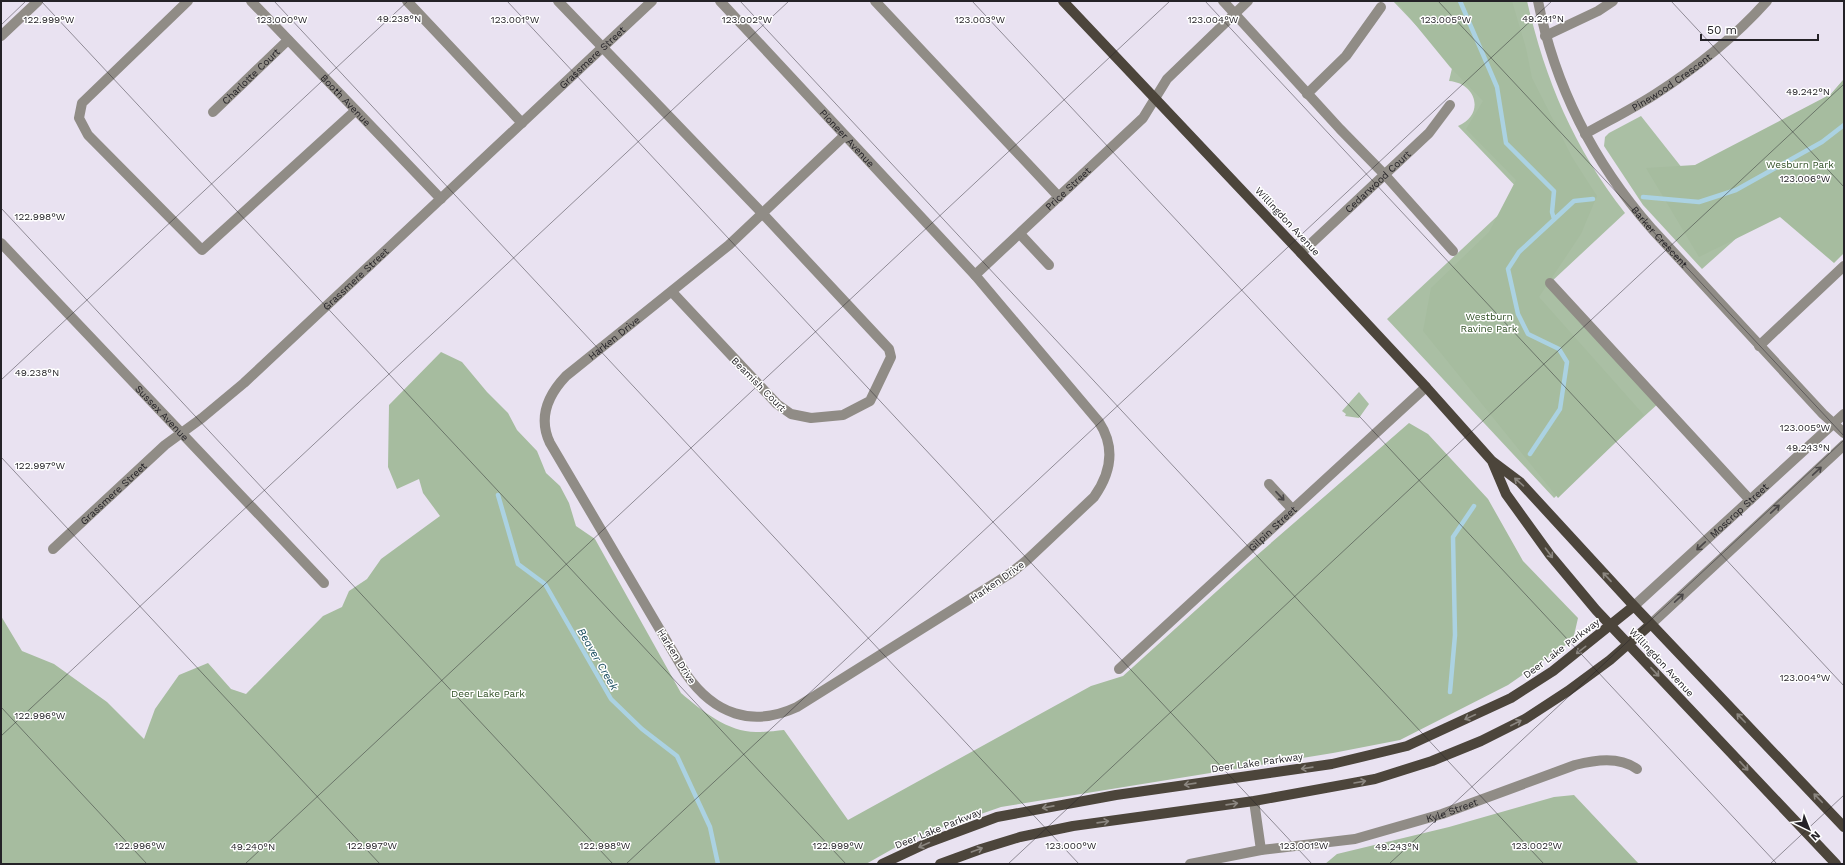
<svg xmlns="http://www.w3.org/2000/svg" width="1845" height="865" viewBox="0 0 1845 865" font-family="'Work Sans',sans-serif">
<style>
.green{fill:#aabfa4}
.forest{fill:#a6bc9f}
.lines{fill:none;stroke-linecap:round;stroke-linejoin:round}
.stream{stroke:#abd2e2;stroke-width:4.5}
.minor{stroke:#908c86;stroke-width:10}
.major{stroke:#4c453b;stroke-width:10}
.oneway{stroke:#4a4748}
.oneway2{stroke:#8b8680}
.ticks{fill:none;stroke:#242227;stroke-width:1;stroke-opacity:0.45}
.labels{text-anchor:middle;stroke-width:3;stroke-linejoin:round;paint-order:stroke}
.street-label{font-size:10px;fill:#242227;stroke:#fff}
.park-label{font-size:10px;fill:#2f4f24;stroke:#fff}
.water-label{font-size:11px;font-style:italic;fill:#184c5e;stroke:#fff}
.ticks-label{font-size:10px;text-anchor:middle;fill:#242227;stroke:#fff;stroke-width:3;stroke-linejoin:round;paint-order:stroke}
</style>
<rect width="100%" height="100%" fill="#e9e2f1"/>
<path class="green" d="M1393 1H1527C1546 82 1573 146 1625 213L1550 283 1660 402 1554 498 1387 319 1522 193 1458 126C1485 115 1477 83 1449 81L1453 64Z
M1844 79V253L1777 202 1702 269 1643 205 1604 146 1605 137 1609 133 1641 116 1690 178 1831 94Z
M1359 392 1369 404 1359 418 1345 416 1346 414 1342 411Z"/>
<path class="forest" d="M1396 1H1512L1526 48 1532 78 1572 157 1597 196 1581 234 1539 297 1644 415 1558 498 1423 331 1431 288 1489 232 1516 180 1466 129 1483 101 1450 67Z
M1844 79V253L1834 263 1780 217 1699 257 1646 168 1695 165 1831 94Z
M441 352 462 362 487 392 508 413 517 430 537 451 546 473 560 486 569 503 576 526 595 539 681 693C702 711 728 732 756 732 766 732 775 731 784 730L848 820 1091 686 1123 676 1248 563 1409 423 1428 434 1488 499 1523 561 1578 618 1573 640 1508 685 1400 740 1333 753 1001 807 929 832 896 847 866 864H1V616L22 651 54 664 107 702 144 739 155 709 179 675 208 663 231 689 246 694 323 616 342 607 349 591 367 579 381 559 440 516 423 493 419 479 397 489 388 467 389 405Z
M1574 795 1639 864H1325L1337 854 1449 827 1554 797Z"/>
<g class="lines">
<path class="stream" d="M1460 1 1497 87 1506 143 1554 191 1552 212 1554 219
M1643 197 1699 202 1736 190 1822 142 1844 125
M1530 454 1560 409 1567 362 1559 349 1528 334 1518 314 1508 269 1519 252 1574 201 1593 199
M498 495 518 564 545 584 611 699 642 729 677 756 710 827 718 864
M1450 692 1455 635 1453 537 1474 506"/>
<g class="minor">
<path d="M188 1 82 103 79 118 88 135 202 250 355 111"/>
<path id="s1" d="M251 1 441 199"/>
<path d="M407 1 522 123"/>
<path d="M558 1 762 213 889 349 891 357 870 401 843 415 811 418 791 414 777 404 672 292"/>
<path id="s2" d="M720 1 975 275 1099 422C1116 448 1111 473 1094 497L1027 560 1011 573 797 707C752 728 714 714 686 674L550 443C538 418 548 395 566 376L729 245 844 136"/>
<path d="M875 1 1059 197"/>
<path d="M1223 1 1340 129 1385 175 1453 251"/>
<path id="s3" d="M1538 1C1555 87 1594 163 1652 229L1823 414 1844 433"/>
<path d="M1 36 38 1"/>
<path d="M1545 36 1598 11 1613 1"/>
<path d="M1307 94 1346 56 1381 7"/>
<path id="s4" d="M213 112 288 40"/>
<path id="s5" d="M1585 134C1608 121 1632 109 1654 95 1696 68 1734 38 1767 1"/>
<path d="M1020 234 1049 265"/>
<path id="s6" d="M1 243 324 583"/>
<path id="s7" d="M1301 253 1429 133 1450 105"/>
<path id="s8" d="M975 275 1143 118 1167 79 1248 1"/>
<path d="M1550 283 1750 500"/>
<path d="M1759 346 1844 266"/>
<path d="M1269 484 1292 509"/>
<path id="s9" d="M53 549 165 445 202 418 244 383 652 1"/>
<path id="s10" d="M1634 606 1844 414"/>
<path d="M1651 624 1844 445"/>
<path id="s11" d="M1119 669 1426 387"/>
<path d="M1254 801 1261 850"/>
<path id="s12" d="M1190 864 1261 850 1355 839 1442 814 1575 765C1595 760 1619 756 1637 769"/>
</g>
<path class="major" d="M1063 1 1301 253 1426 387 1492 461 1520 482 1634 606 1844 827
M1492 461 1506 494 1550 555 1596 610 1836 864
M882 864 927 843 997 817 1116 795 1332 764 1407 746 1511 698 1553 671 1634 606
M940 864 981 849 1020 837 1073 826 1254 801 1375 779 1432 761 1481 741 1525 719 1568 691 1610 660 1651 624"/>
</g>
<defs><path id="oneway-shaft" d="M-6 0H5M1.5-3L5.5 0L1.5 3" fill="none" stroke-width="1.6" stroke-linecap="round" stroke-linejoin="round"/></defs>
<g class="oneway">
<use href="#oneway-shaft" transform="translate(1817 471) rotate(-43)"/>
<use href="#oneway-shaft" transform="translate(1280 496) rotate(47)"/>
<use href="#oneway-shaft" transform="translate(1775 509) rotate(-43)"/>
<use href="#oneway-shaft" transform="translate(1701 546) rotate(137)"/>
<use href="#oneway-shaft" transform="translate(1679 598) rotate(-43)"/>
</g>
<g class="oneway2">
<use href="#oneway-shaft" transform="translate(1519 482) rotate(-139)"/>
<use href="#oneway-shaft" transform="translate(1549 553) rotate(53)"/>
<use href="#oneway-shaft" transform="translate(1607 577) rotate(-133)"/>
<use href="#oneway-shaft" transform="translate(1581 650) rotate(142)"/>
<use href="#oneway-shaft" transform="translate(1655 672) rotate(47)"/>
<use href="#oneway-shaft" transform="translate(1470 717) rotate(155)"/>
<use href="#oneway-shaft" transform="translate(1741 718) rotate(-134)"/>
<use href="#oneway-shaft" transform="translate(1516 723) rotate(-27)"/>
<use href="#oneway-shaft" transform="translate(1744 766) rotate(47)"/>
<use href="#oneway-shaft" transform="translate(1307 768) rotate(172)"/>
<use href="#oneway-shaft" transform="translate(1360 782) rotate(-10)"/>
<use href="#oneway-shaft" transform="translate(1190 784) rotate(172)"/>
<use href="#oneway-shaft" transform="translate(1818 798) rotate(-134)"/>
<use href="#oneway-shaft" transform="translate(1232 804) rotate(-8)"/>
<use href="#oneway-shaft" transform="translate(1048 807) rotate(169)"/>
<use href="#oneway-shaft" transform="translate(1103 822) rotate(-8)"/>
<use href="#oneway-shaft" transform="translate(924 845) rotate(156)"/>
<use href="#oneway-shaft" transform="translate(977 850) rotate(-20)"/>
</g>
<path class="ticks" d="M41 1 846 864M274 1 1079 864M507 1 1312 864M740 1 1544 864M972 1 1777 864M1205 1 1844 686M1438 1 1844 436M1671 1 1844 187M1 25 26 1M1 208 613 864M1 380 408 1M1 457 380 864M1 707 147 864M1 736 789 1M245 864 1170 1M626 864 1552 1M1008 864 1844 84M1389 864 1844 440M1770 864 1844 795"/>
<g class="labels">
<g class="street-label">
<text dy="4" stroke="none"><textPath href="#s9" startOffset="730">Grassmere Street</textPath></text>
<text dy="4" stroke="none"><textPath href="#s4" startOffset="52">Charlotte Court</textPath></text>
<text dy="4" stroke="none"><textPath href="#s5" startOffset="101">Pinewood Crescent</textPath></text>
<text dy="4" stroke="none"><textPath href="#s1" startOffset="137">Booth Avenue</textPath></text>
<text dy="4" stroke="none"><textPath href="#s2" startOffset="187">Pioneer Avenue</textPath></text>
<text dy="4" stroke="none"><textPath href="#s7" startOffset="105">Cedarwood Court</textPath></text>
<text dy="4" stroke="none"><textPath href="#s8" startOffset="127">Price Street</textPath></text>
<text transform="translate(1288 221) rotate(47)" y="4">Willingdon Avenue</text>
<text dy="4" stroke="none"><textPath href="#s3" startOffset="269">Barker Crescent</textPath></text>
<text dy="4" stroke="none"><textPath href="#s9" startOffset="406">Grassmere Street</textPath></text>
<text dy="4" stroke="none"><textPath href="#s2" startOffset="1543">Harken Drive</textPath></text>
<text transform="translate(759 384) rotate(45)" y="4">Beamish Court</text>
<text dy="4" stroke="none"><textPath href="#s6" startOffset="234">Sussex Avenue</textPath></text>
<text dy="4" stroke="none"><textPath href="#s9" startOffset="82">Grassmere Street</textPath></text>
<text dy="4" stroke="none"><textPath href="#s10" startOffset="142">Moscrop Street</textPath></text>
<text dy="4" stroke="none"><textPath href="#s11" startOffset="208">Gilpin Street</textPath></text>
<text transform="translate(997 581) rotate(-35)" y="4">Harken Drive</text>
<text transform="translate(1561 648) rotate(-37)" y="4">Deer Lake Parkway</text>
<text transform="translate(677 656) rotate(58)" y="4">Harken Drive</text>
<text transform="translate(1662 662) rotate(47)" y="4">Willingdon Avenue</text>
<text transform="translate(1257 762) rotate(-8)" y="4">Deer Lake Parkway</text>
<text dy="4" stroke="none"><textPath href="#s12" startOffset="268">Kyle Street</textPath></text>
<text transform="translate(938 828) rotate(-22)" y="4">Deer Lake Parkway</text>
</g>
<g class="park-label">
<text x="1800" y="168">Wesburn Park</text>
<text x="1489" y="320">Westburn<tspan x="1489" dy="12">Ravine Park</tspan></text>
<text x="488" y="697">Deer Lake Park</text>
</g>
<g class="water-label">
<text transform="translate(598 659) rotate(60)" y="4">Beaver Creek</text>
</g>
</g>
<g class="ticks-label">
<text x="399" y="22">49.238°N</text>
<text x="1543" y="22">49.241°N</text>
<text x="49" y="23">122.999°W</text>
<text x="282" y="23">123.000°W</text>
<text x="747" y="23">123.002°W</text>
<text x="980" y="23">123.003°W</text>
<text x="1213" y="23">123.004°W</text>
<text x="1446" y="23">123.005°W</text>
<text x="515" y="23">123.001°W</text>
<text x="1808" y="95">49.242°N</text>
<text x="1805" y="182">123.006°W</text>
<text x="40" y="220">122.998°W</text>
<text x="37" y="376">49.238°N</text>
<text x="1805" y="431">123.005°W</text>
<text x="1808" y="451">49.243°N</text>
<text x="40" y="469">122.997°W</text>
<text x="1805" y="681">123.004°W</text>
<text x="40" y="719">122.996°W</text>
<text x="140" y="849">122.996°W</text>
<text x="372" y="849">122.997°W</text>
<text x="605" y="849">122.998°W</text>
<text x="838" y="849">122.999°W</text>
<text x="1071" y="849">123.000°W</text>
<text x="1304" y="849">123.001°W</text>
<text x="1537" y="849">123.002°W</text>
<text x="253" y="850">49.240°N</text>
<text x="1397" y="850">49.243°N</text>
</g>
<rect width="1845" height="865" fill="none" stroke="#242227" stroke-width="4"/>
<g transform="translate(1809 829) rotate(137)" stroke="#ffffff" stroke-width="3" paint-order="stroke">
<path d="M0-3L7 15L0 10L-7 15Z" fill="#242227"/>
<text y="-6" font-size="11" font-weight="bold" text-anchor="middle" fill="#242227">N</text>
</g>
<path d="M1701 34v6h117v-6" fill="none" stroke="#242227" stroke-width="2"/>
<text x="1707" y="34" font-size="12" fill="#242227" stroke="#ffffff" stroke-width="3" paint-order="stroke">50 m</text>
</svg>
